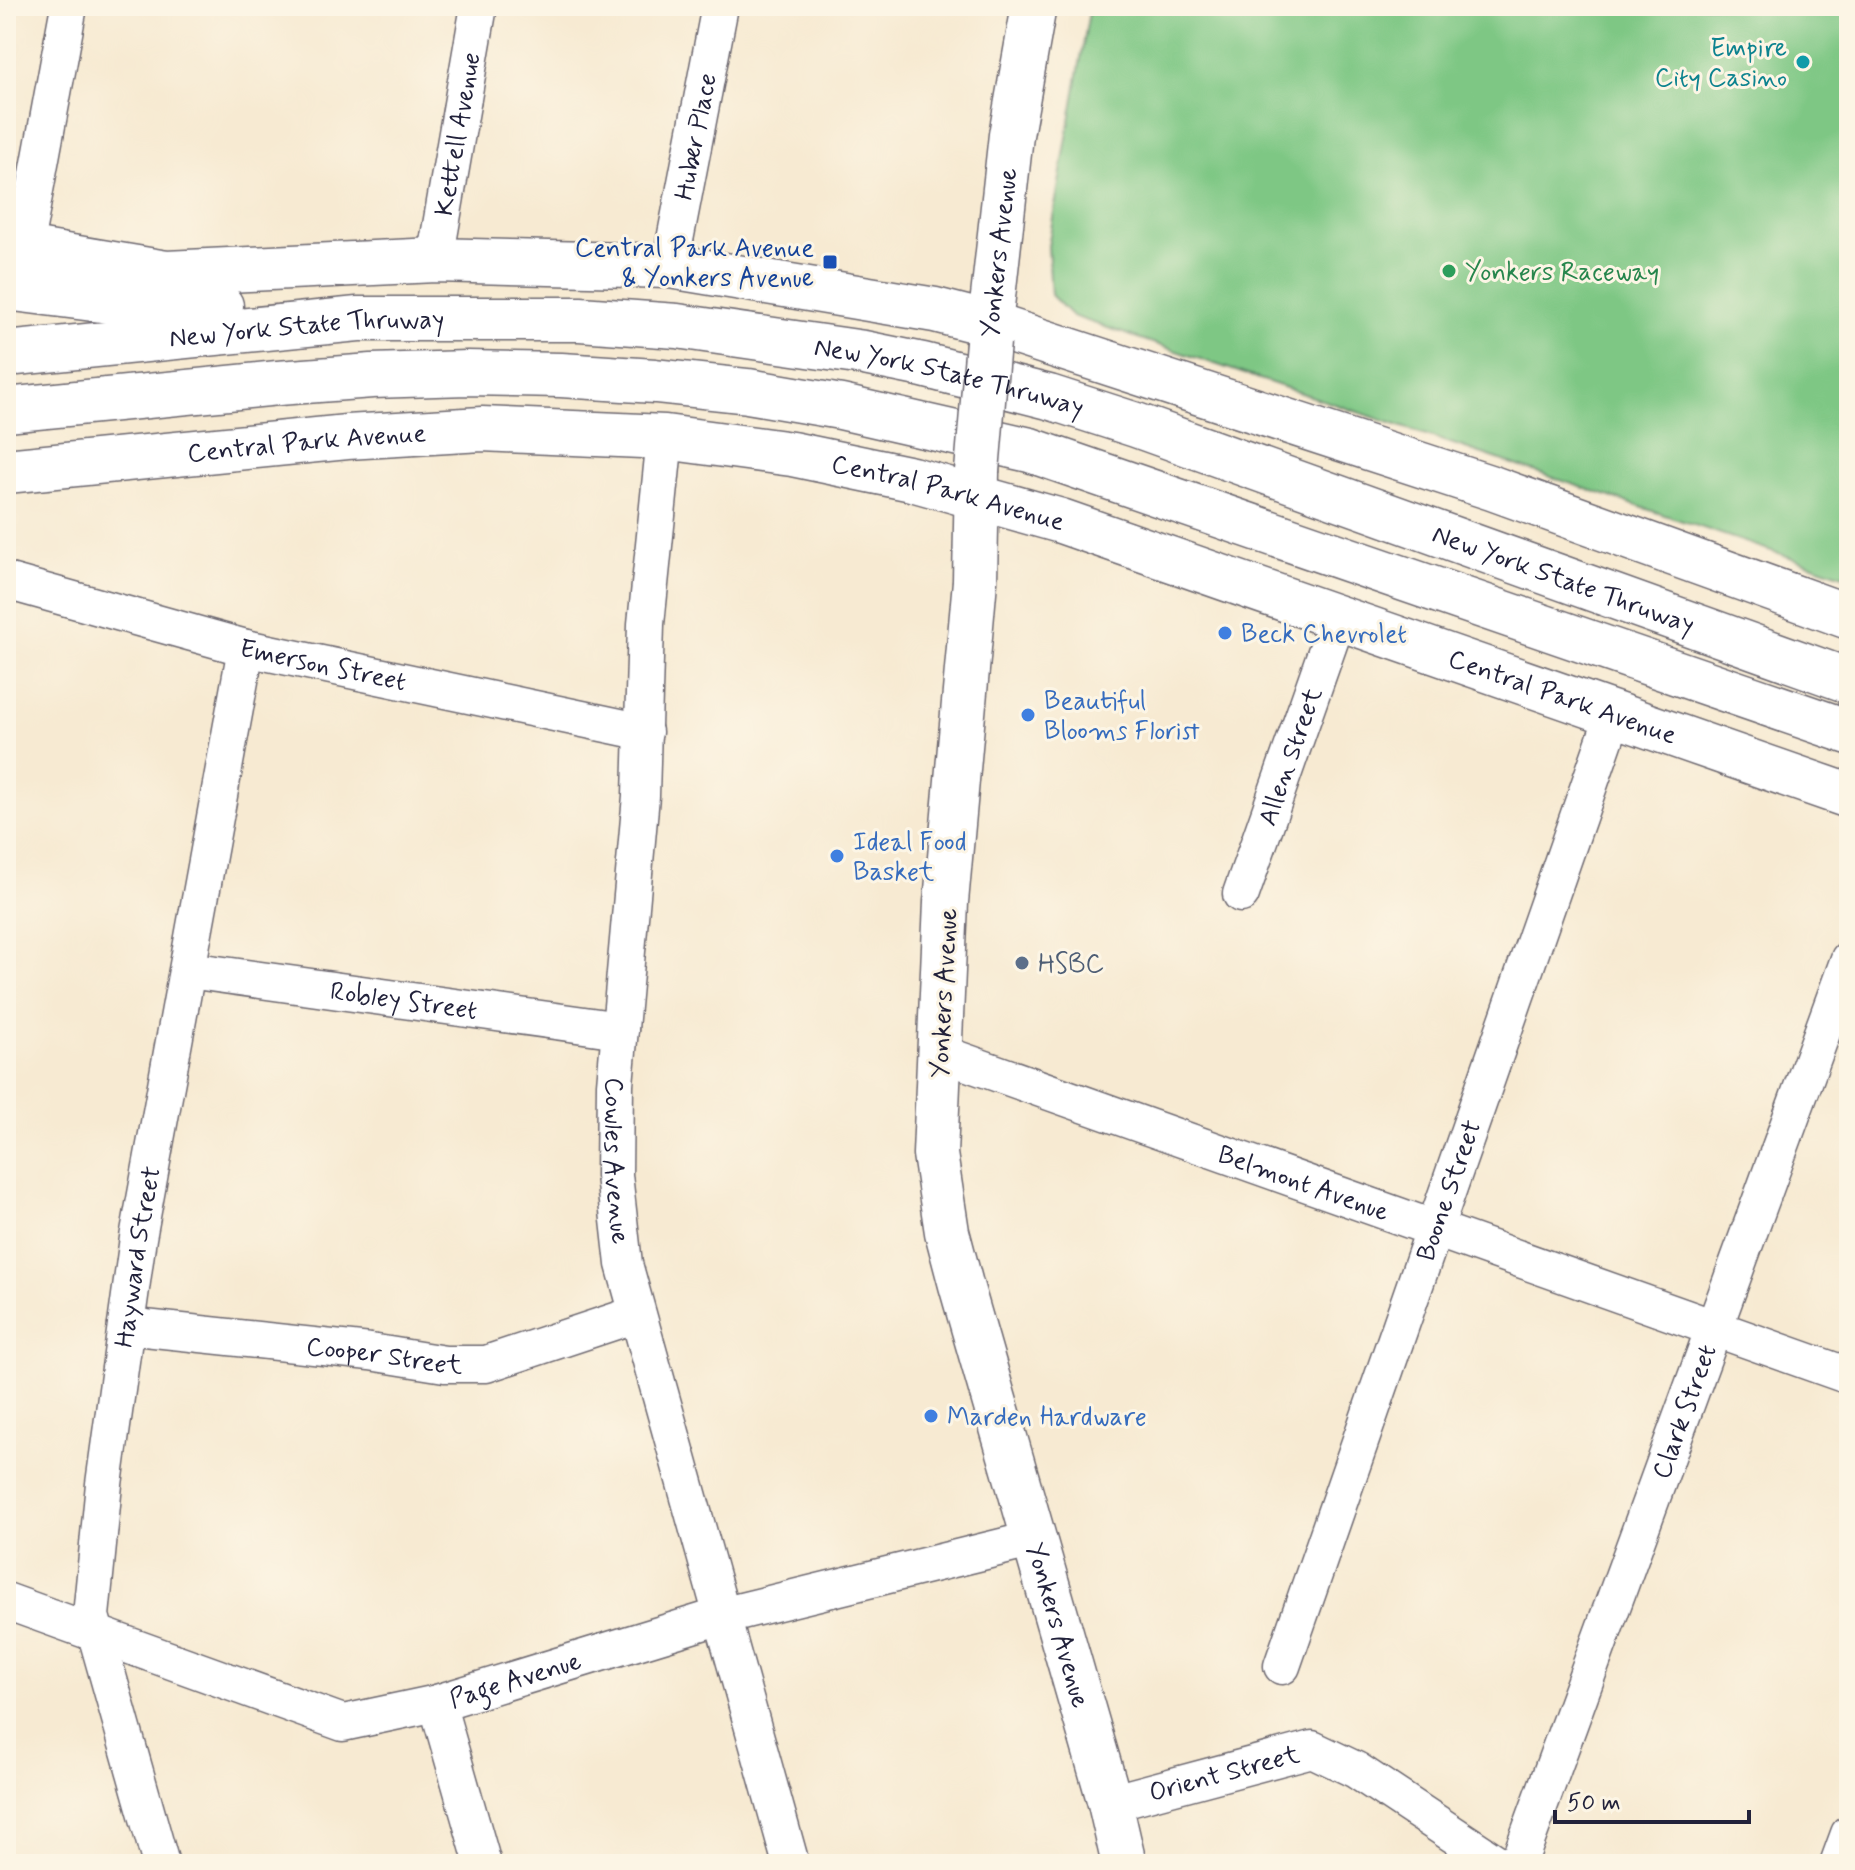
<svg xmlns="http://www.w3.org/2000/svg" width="1855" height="1870" viewBox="0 0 1855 1870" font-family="Mynerve,sans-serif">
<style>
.park{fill:#7ec784;stroke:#507460;stroke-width:2}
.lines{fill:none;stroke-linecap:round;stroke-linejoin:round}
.minor-casing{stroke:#6d6870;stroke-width:39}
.major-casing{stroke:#6d6870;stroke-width:47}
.highway-casing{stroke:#6d6870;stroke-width:47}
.minor{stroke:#fff;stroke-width:36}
.major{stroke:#fff;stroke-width:44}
.highway{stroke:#fff;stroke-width:44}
.major-bridge-casing{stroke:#6d6870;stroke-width:47;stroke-linecap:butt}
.major-bridge{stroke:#fff;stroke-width:44}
.culture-dot{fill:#0f9aa8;stroke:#fcf5e5;stroke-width:3}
.transit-dot{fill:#1a4fb4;stroke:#fcf5e5;stroke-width:3}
.leisure-dot{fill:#2e9e5b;stroke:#fcf5e5;stroke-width:3}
.shop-dot{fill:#3f7fe0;stroke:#fcf5e5;stroke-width:3}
.service-dot{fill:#5c6f8a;stroke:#fcf5e5;stroke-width:3}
.labels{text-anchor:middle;stroke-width:6;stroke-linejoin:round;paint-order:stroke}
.culture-label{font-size:26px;fill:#0d838f;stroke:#fcf5e5;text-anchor:end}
.street-label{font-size:26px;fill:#22223b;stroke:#fcf5e5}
.transit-label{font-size:26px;fill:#164399;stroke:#fcf5e5;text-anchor:end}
.leisure-label{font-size:26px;fill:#27864d;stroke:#fcf5e5;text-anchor:start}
.shop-label{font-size:26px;fill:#366cbe;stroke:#fcf5e5;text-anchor:start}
.service-label{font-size:26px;fill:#4e5e75;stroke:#fcf5e5;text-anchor:start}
</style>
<rect width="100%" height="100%" fill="#fcf5e5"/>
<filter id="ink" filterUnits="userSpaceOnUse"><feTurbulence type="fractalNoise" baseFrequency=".0125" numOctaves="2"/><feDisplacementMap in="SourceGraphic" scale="16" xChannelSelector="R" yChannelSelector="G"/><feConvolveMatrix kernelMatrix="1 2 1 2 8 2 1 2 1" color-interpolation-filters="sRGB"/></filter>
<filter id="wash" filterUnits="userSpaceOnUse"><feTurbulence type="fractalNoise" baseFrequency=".006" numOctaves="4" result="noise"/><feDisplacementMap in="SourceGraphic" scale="32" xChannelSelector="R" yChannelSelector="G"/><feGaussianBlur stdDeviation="1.8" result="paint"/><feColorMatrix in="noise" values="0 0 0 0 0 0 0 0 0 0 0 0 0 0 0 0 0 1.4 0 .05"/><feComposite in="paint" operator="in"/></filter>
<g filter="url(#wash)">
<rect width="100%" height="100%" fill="#f7ead2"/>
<path class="park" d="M1090 6H1849V577L1072 316 1051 295 1048 246Z"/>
</g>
<g filter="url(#ink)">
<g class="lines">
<g class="minor-casing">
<g id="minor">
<path d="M24 250 69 6"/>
<path id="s1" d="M435 260 479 6"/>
<path id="s2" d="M670 266 720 6"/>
<path id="s3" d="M665 437 646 624 641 796 615 1084 614 1175 624 1264 791 1864"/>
<path id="s4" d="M6 581 246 648 644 732"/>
<path id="s5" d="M1241 894 1338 618"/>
<path id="s6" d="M188 970 620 1030"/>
<path id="s7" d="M940 1053 1849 1376"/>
<path id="s8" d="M126 1326 370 1352 445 1364H486L637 1314"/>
<path id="s9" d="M6 1601 343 1723 437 1703 721 1616 1014 1544 1032 1535"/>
<path id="s10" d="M1282 1666 1614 714"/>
<path d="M437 1703 483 1864"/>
<path id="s11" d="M1110 1803 1312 1749 1356 1770 1498 1864"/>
<path id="s12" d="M161 1864 91 1616 104 1484 138 1238 246 648"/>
<path id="s13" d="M1518 1864 1849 959"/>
<path d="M1838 1864 1849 1834"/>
</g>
</g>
<g class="major-casing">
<g id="major">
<path d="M6 246 166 273 435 260 670 266 935 310 989 324 1492 488 1849 617"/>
<path id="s14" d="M988 342 1011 135 1034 6"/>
<path id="s15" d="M6 471 347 437 482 429 665 437 792 454 912 479 1061 521 1849 796"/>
<path id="s16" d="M977 471 975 581 946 902 935 1154 947 1232 961 1285 1110 1803 1124 1864"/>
</g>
</g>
<g class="highway-casing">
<g id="highway">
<path d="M6 288 149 306H221"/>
<path id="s17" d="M6 354 358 319H580L677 326 864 353 923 365 1049 397 1136 425 1849 681"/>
<path d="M6 410 278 383 372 376 467 373 561 375 655 381 748 391 841 407 1030 450 1849 732"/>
</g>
</g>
<use href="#minor" class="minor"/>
<use href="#major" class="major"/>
<use href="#highway" class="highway"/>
<g class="major-bridge-casing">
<path id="major-bridge" d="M977 471 988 342"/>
</g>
<use href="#major-bridge" class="major-bridge"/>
</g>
</g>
<circle class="culture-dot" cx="1803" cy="62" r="8"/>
<rect class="transit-dot" x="822" y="254" width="16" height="16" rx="4"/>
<circle class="leisure-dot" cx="1449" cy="271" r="8"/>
<g class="shop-dot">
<circle cx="1225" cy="633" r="8"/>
<circle cx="1028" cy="715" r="8"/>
<circle cx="837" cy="856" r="8"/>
<circle cx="931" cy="1416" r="8"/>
</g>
<circle class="service-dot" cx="1022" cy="963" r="8"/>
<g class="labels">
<g class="culture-label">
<text x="1787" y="56">Empire<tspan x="1787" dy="30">City Casino</tspan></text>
</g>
<g class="street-label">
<text dy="9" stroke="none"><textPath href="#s1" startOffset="128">Kettell Avenue</textPath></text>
<text dy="9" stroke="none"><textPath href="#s2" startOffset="132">Huber Place</textPath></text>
<text dy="9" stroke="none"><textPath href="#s14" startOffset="90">Yonkers Avenue</textPath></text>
<text dy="9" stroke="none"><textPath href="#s17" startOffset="302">New York State Thruway</textPath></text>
<text dy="9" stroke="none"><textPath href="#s17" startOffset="950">New York State Thruway</textPath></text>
<text dy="9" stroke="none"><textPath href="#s15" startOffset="302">Central Park Avenue</textPath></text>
<text dy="9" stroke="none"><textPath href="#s15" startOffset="950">Central Park Avenue</textPath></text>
<text dy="9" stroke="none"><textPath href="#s17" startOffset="1598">New York State Thruway</textPath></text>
<text dy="9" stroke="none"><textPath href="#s4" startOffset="328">Emerson Street</textPath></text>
<text dy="9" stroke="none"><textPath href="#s15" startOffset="1598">Central Park Avenue</textPath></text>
<text dy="9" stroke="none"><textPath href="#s5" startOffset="146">Allen Street</textPath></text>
<text transform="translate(943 993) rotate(-87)" y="9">Yonkers Avenue</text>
<text dy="9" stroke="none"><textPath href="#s6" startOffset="218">Robley Street</textPath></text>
<text dy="9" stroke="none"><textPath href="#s3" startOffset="726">Cowles Avenue</textPath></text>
<text dy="9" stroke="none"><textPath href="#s7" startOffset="386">Belmont Avenue</textPath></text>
<text dy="9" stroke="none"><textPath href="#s10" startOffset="504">Boone Street</textPath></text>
<text dy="9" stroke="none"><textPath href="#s12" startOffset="620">Hayward Street</textPath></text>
<text dy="9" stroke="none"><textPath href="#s8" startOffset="260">Cooper Street</textPath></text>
<text dy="9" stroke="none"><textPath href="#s13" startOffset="482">Clark Street</textPath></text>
<text dy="9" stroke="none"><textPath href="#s16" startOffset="1172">Yonkers Avenue</textPath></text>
<text dy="9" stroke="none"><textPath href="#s9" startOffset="536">Page Avenue</textPath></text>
<text dy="9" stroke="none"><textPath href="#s11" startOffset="118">Orient Street</textPath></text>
</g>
<g class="transit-label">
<text x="814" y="256">Central Park Avenue<tspan x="814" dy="30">&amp; Yonkers Avenue</tspan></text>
</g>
<g class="leisure-label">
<text x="1465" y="280">Yonkers Raceway</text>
</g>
<g class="shop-label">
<text x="1241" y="642">Beck Chevrolet</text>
<text x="1044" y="709">Beautiful<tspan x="1044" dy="30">Blooms Florist</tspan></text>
<text x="853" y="850">Ideal Food<tspan x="853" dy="30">Basket</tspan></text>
<text x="947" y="1425">Marden Hardware</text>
</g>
<g class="service-label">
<text x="1038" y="972">HSBC</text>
</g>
</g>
<rect width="1855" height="1870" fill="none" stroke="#fcf5e5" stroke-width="32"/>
<path d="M1555 1810v12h194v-12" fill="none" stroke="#22223b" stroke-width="4"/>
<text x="1567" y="1810" font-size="24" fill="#22223b" stroke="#fcf5e5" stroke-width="6" paint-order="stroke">50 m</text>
</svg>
